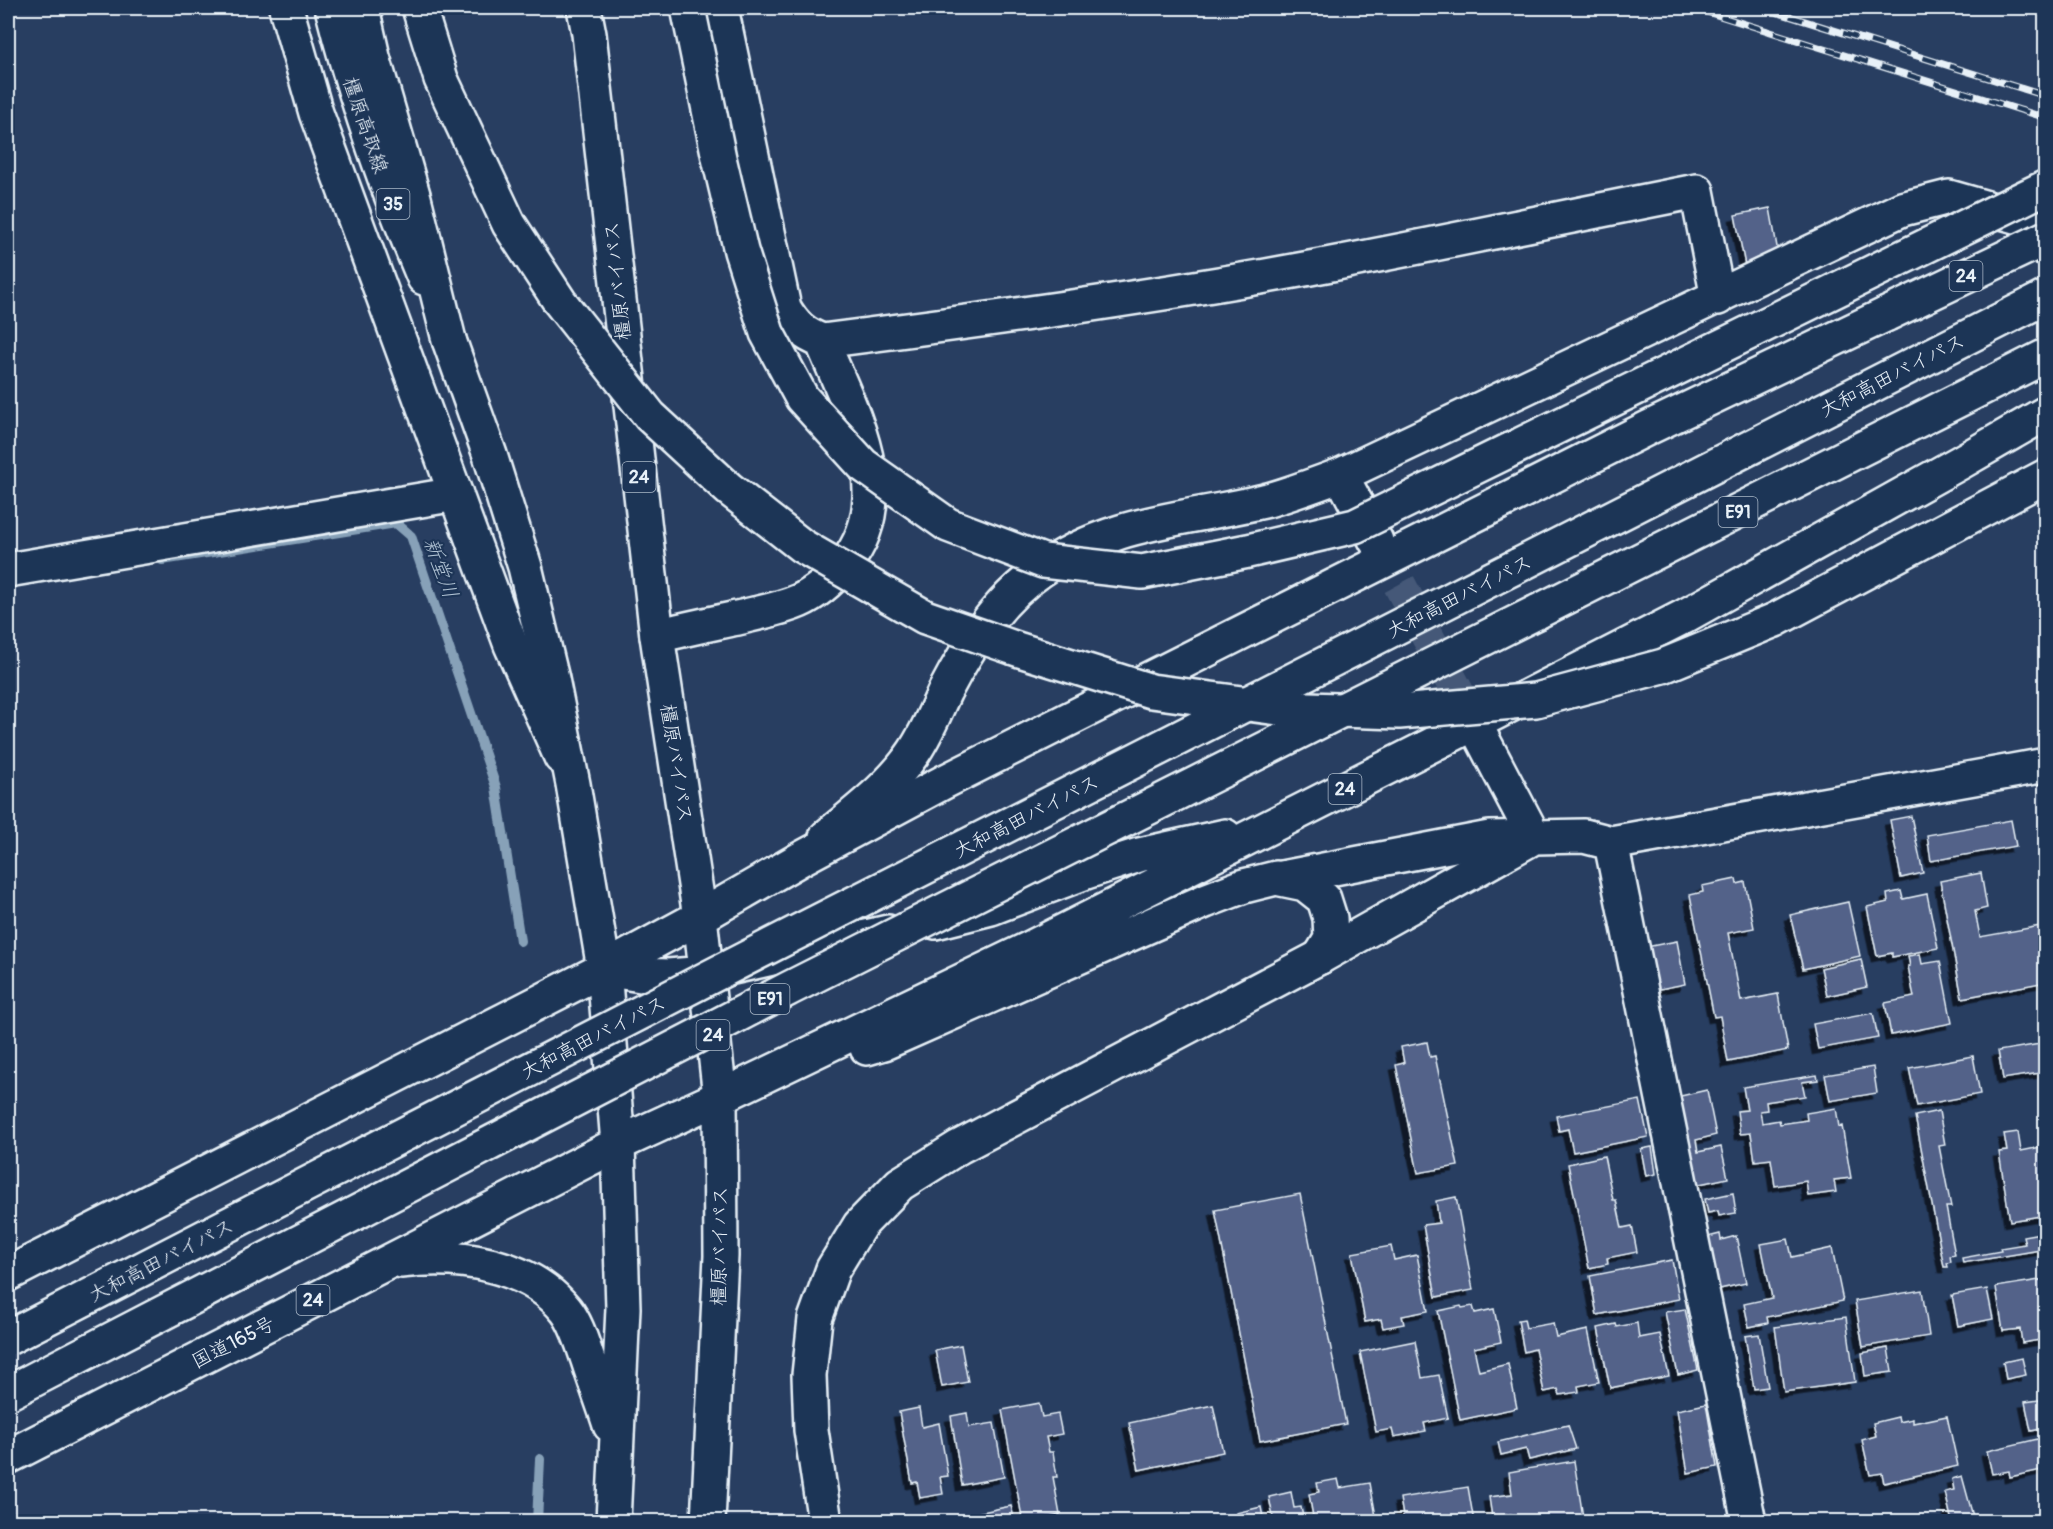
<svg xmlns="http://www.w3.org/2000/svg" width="2053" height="1529" viewBox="0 0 2053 1529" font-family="Pangolin,'Klee One',sans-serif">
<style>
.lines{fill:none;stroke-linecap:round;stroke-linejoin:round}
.stream{stroke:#87a1b8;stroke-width:10}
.building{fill:#526289;stroke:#e8f1f8;stroke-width:1.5;filter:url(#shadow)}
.minor-tunnel{stroke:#455978;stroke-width:33;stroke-dasharray:33 16;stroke-linecap:butt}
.minor-casing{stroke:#e8f1f8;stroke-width:38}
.tertiary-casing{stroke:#e8f1f8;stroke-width:38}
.primary-casing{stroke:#e8f1f8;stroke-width:38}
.trunk-casing{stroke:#e8f1f8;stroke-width:38}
.motorway-casing{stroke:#e8f1f8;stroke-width:38}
.minor{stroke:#1d3557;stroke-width:33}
.tertiary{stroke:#1d3557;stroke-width:33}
.primary{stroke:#1d3557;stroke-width:33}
.trunk{stroke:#1d3557;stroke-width:33}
.motorway{stroke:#1d3557;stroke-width:33}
.rail-casing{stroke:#e8f1f8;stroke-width:7}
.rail{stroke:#1d3557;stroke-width:4.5;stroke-dasharray:14;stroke-linecap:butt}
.trunk-bridge-casing{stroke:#e8f1f8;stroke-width:38;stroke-linecap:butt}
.motorway-bridge-casing{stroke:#e8f1f8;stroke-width:38;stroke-linecap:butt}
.trunk-bridge{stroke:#1d3557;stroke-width:33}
.motorway-bridge{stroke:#1d3557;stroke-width:33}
.labels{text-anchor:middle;stroke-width:4.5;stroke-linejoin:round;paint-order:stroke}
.shield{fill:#1d3557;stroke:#abb9c8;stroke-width:1.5}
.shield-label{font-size:18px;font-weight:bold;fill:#e8f1f8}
.street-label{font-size:20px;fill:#e8f1f8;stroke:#1d3557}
.water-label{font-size:21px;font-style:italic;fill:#b0c2d3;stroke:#1d3557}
</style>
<defs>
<filter id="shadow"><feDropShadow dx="-5.5" dy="5.5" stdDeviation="0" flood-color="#0009"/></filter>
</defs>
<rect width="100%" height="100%" fill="#283e61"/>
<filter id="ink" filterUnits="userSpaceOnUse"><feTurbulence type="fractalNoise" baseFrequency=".0167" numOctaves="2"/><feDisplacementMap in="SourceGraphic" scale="12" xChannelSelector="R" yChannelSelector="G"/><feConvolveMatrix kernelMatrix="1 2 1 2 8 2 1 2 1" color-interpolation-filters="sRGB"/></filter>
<g filter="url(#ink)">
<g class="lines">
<path class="stream" d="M162 560 396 523 411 536 496 787 520 941
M537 1522 540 1459"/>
</g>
<path class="building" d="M1770 208 1779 258 1745 265 1735 215Z
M1911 816 1923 873 1901 878 1890 820Z
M2011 820 2016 846 1931 861 1927 835Z
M1981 873 1987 908 1975 911 1980 937 2046 925V982L1962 998 1940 881Z
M1736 879 1737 884 1745 882 1754 928 1728 933 1741 1001 1778 994 1788 1050 1728 1062 1720 1016 1714 1017 1690 895 1703 892 1702 886Z
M1901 891 1903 899 1927 894 1938 948 1892 957V953L1877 956 1867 907 1888 902 1887 894Z
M1848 902 1860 956 1803 969 1790 915Z
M1677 941 1685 984 1655 990 1646 947Z
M1920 954 1922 964 1940 961 1952 1023 1891 1035 1885 1003 1914 997 1908 966H1910L1908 956Z
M1861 959 1867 987 1827 996 1821 968Z
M1873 1013 1878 1038 1818 1049 1813 1024Z
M1427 1042 1430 1057 1435 1056 1458 1166 1418 1173 1396 1065 1404 1063 1401 1047Z
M2046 1043V1072L2003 1079 1998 1051Z
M1973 1056 1980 1094 1917 1106 1909 1068Z
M1873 1067 1877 1093 1830 1101 1825 1075Z
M1817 1075 1818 1080 1802 1082 1805 1096 1766 1102 1767 1110 1760 1111 1762 1123 1779 1120 1780 1124 1807 1120 1806 1113 1836 1108 1839 1127 1842 1126 1851 1178 1834 1180 1836 1192 1808 1196 1806 1181 1775 1186 1771 1159 1755 1161 1751 1133 1740 1134 1737 1111 1747 1110 1743 1087Z
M1707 1090 1716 1135 1696 1140 1698 1152 1721 1147 1728 1178 1690 1186 1672 1098Z
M1640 1100 1648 1137 1573 1152 1568 1129 1559 1131 1556 1116Z
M1939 1111 1945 1145 1939 1146 1951 1207H1946L1955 1255 1950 1256 1951 1262 1947 1263 1948 1267H1944L1915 1116Z
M2018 1132 2021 1151 2046 1146V1215L2010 1221 1999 1152 2007 1151 2004 1134Z
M1652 1147 1656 1174 1646 1176 1641 1149Z
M1604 1156 1613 1200H1616L1622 1228 1632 1226 1637 1252 1607 1258 1608 1264 1589 1268 1568 1164Z
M1733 1193 1736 1213 1719 1216 1718 1211 1708 1213 1705 1199Z
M1300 1194 1346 1424 1260 1441 1215 1210Z
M1456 1197 1473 1290 1436 1297 1423 1225 1439 1223 1436 1201Z
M2046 1232V1249L1963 1263 1962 1258 2001 1251 2000 1248 2025 1244 2023 1236Z
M1720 1234 1721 1240 1736 1236 1746 1283 1711 1291 1700 1239Z
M1788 1239 1792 1257 1832 1248 1843 1301 1767 1317 1768 1323 1749 1327 1744 1304 1772 1298 1761 1244Z
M1391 1246 1394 1260 1417 1255 1428 1311 1402 1316 1404 1324 1383 1328 1381 1319 1365 1322 1352 1253Z
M1672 1260 1679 1299 1597 1315 1590 1276Z
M2046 1279V1339L2022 1343 2020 1329 2003 1331 1996 1287Z
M1987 1289 1993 1319 1958 1326 1952 1295Z
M1922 1290 1929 1336 1863 1347 1855 1301Z
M1461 1306 1462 1308 1473 1306 1475 1313 1494 1309 1501 1342 1474 1348 1479 1371 1508 1364 1517 1408 1460 1420 1438 1311Z
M1685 1309 1698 1370 1678 1375 1665 1312Z
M1846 1317 1855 1382 1784 1392 1775 1327Z
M1524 1319 1526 1328 1553 1323 1556 1337 1588 1330 1599 1382 1578 1386 1579 1392 1560 1395 1558 1389 1544 1392 1535 1349 1524 1352 1518 1320Z
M1637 1323 1639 1338 1660 1334 1669 1376 1610 1388 1598 1328 1616 1324 1617 1327Z
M1759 1334 1768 1387 1754 1389 1745 1336Z
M1415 1341 1422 1378 1439 1375 1448 1418 1424 1423 1426 1431 1394 1437 1392 1429 1376 1432 1360 1352Z
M961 1345 968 1382 942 1387 935 1350Z
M1888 1348 1892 1372 1865 1376 1862 1353Z
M2022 1358 2026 1375 2006 1379 2003 1362Z
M2046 1399V1428L2031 1431 2025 1402Z
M1039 1403 1042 1417 1058 1414 1062 1434 1046 1437 1049 1452H1053L1057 1477H1053L1060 1515 1023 1522 1002 1410Z
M1706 1404 1717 1467 1688 1473 1677 1410Z
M1213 1405 1223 1452 1139 1470 1129 1423Z
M919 1408 922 1427 939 1423 948 1476 940 1477 943 1494 920 1498 917 1482 912 1483 899 1412Z
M967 1413 969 1427 994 1423 1004 1477 962 1485 951 1416Z
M1947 1416 1958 1466 1884 1483 1882 1473 1870 1475 1862 1440 1876 1436 1873 1423 1898 1417 1899 1422 1913 1419V1423Z
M1568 1425 1576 1449 1529 1460 1526 1449 1501 1455 1498 1442Z
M2046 1437V1469L2010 1477 2009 1471 1992 1474 1987 1451Z
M1574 1461 1583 1517 1556 1522H1512L1511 1514 1492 1517 1489 1497 1512 1494 1509 1472Z
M1962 1476 1974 1520 1952 1522 1945 1492 1954 1490 1952 1479Z
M1338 1479 1340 1488 1370 1483 1377 1522H1314L1309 1494 1319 1492 1317 1483Z
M1468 1487 1474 1522H1404L1400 1498Z
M1291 1492 1294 1508 1301 1507 1304 1522H1274L1269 1497Z
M1011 1506 1015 1522H964L963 1516Z
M1261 1507 1264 1522H1238L1236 1513Z"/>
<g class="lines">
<path class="minor-tunnel" d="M1376 541 1478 730"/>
<g class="minor-casing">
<path id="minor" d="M286 8 316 113 511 645 561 757
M721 8 784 308C794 325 803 334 822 341 985 320 1148 298 1310 268 1440 244 1568 216 1697 191L1718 298
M1341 475 1376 541
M8 570 456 494
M657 636C685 629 714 623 742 617 761 612 781 609 799 601 817 593 832 579 845 564 901 497 850 409 822 341
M1482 738 1534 837
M826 837C857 811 891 786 914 752 927 733 935 712 945 691 969 645 997 601 1040 571 1110 520 1188 520 1268 500 1293 493 1317 484 1341 475L1902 209 1949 197 2026 219 2046 249
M1611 843 1749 1522
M1320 957 1534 837 1584 836 1611 843 2046 765"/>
</g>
<g class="tertiary-casing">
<path id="tertiary" d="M825 1522 811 1430 809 1375 815 1319 833 1269 860 1225 900 1184 959 1147 1320 957"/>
</g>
<g class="primary-casing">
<path id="primary" d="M332 8C355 100 387 190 424 278"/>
</g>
<g class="trunk-casing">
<path id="trunk" d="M584 8 589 34 657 636 700 917 720 1097 721 1256 708 1522
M449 340 490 455 525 567 552 679 573 784 604 969 618 1144 623 1308 613 1522
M1517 566 2046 297
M1537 612 2046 356
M1282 878 1490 838 1534 837
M935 922 991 908 1086 872 1139 855 1225 836
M604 969 641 975 668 976 706 973 888 932
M867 1048 884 1043 1205 901 1244 886 1276 878 1305 884 1324 899 1330 918 1331 939 1320 957
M402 1261C458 1254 528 1263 566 1310 577 1324 582 1343 588 1360 595 1382 603 1403 610 1425
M8 1274 604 969 700 917 802 858 944 782 1648 428 1887 314
M8 1457 618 1144 720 1097 1030 948 1489 716 1683 617 1961 462 2046 413"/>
</g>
<g class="motorway-casing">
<path id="motorway" d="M362 8 373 57 414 198 449 340
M1775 620 2046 476"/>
</g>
<use href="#minor" class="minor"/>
<use href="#tertiary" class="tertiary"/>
<use href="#primary" class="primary"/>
<use href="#trunk" class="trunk"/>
<use href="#motorway" class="motorway"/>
<g class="rail-casing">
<path id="rail" d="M1694 8 2046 118
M1763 8 2046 96"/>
</g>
<use href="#rail" class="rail"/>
<g class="trunk-bridge-casing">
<path id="trunk-bridge" d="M1887 314 2046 238
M8 1338 772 945 1517 566
M8 1393 790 988 1537 612"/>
</g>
<g class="motorway-bridge-casing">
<path id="motorway-bridge" d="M419 8 441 79 509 224 560 302 650 416 729 489 802 546 925 617 1020 650 1151 691 1278 708 1399 712 1536 700 1663 666 1775 620
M688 8 719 158 741 251 767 333 802 398 863 465 948 525 1043 561 1142 572 1248 551 1355 526 2046 187"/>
</g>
<use href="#trunk-bridge" class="trunk-bridge"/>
<use href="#motorway-bridge" class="motorway-bridge"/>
</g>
</g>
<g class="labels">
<g class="shield">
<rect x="376.5" y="189" width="33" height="30" rx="4.5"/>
<rect x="1949.5" y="261" width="33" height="30" rx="4.5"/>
<rect x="622.5" y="462" width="33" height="30" rx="4.5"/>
<rect x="1718.5" y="497" width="39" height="30" rx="4.5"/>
<rect x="1328.5" y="774" width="33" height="30" rx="4.5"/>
<rect x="750.5" y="984" width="39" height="30" rx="4.5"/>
<rect x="696.5" y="1020" width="33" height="30" rx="4.5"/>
<rect x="296.5" y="1285" width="33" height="30" rx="4.5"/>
</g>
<g class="shield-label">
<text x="393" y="210">35</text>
<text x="1966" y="282">24</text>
<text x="639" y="483">24</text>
<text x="1738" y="518">E91</text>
<text x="1345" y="795">24</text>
<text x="770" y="1005">E91</text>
<text x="713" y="1041">24</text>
<text x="313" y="1306">24</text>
</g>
<g class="street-label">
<text transform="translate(366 125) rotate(71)" y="7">橿原高取線</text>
<text transform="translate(617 281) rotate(-96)" y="7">橿原バイパス</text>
<text transform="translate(1892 375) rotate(-27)" y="7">大和高田バイパス</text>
<text transform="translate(1459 596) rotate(-27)" y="7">大和高田バイパス</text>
<text transform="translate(677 763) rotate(81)" y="7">橿原バイパス</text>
<text transform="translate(1026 816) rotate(-27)" y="7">大和高田バイパス</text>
<text transform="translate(593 1037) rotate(-27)" y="7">大和高田バイパス</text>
<text transform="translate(719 1246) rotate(-89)" y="7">橿原バイパス</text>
<text transform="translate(161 1260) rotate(-27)" y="7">大和高田バイパス</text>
<text transform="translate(233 1342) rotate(-27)" y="7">国道165号</text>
</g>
<g class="water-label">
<text transform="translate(441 568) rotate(70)" y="7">新堂川</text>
</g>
</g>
<rect width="2053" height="1529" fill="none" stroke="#1d3557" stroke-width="30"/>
<rect x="15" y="15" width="2023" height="1499" fill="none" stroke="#e8f1f8" stroke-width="2" filter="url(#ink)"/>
</svg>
